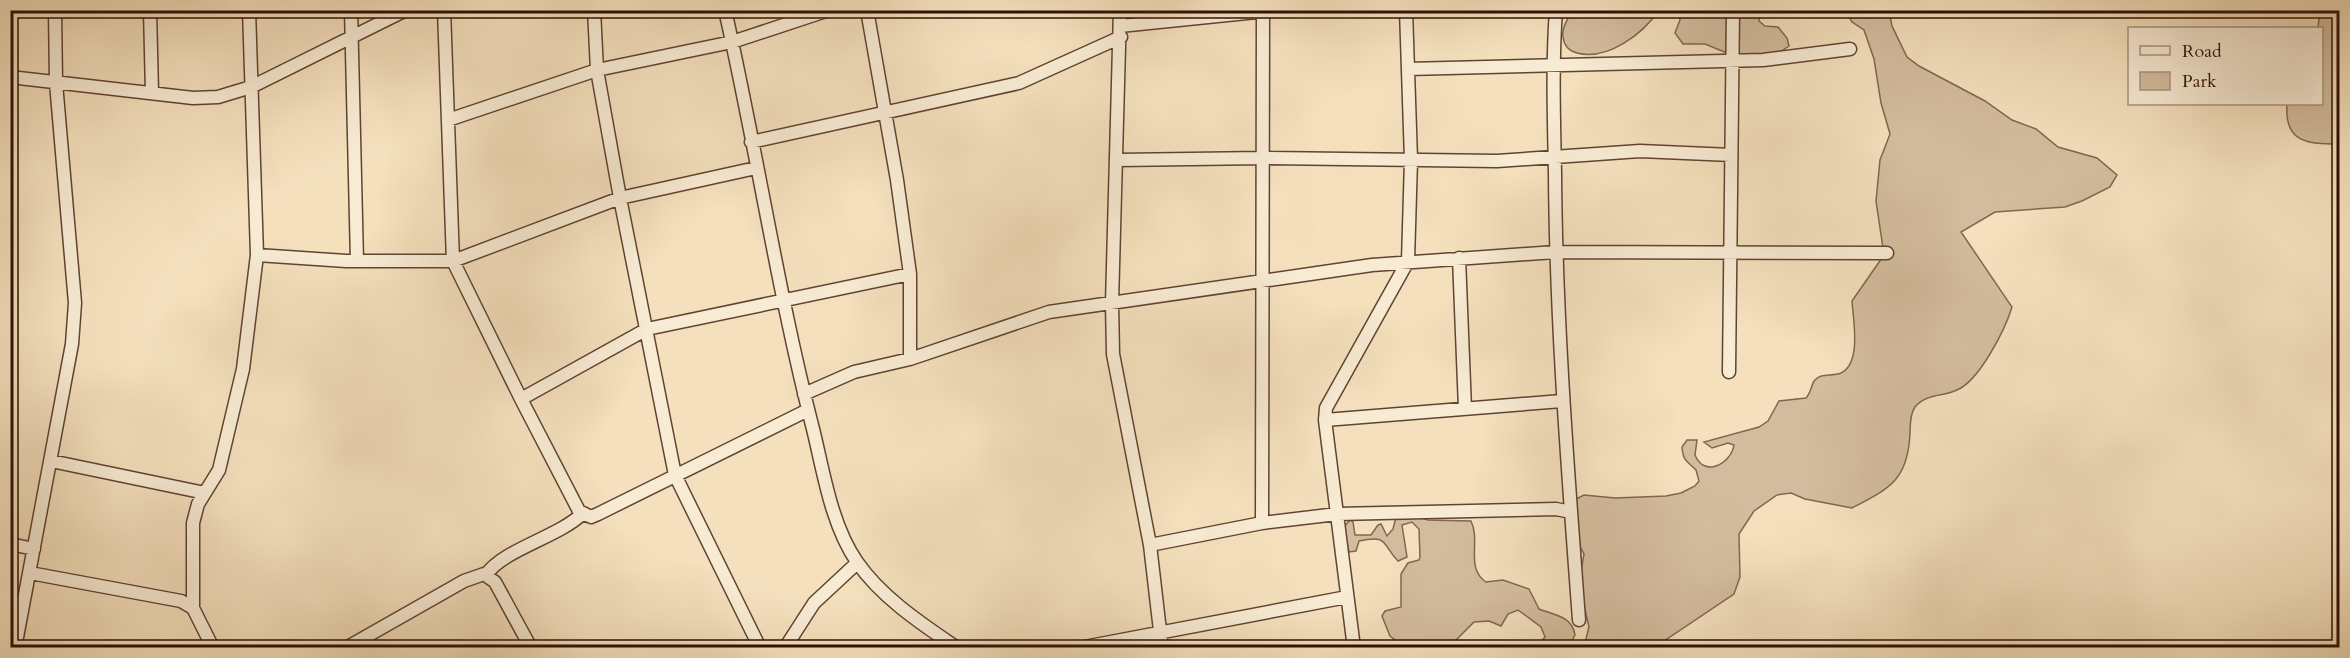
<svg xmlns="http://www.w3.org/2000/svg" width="2350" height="658" viewBox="0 0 2350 658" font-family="Cardo,serif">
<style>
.green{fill:#d3bc9d;stroke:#816650;stroke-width:1.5}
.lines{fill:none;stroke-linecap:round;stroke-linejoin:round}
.minor-casing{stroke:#604332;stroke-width:15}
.minor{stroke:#f8ebd4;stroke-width:12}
</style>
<rect width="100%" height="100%" fill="#f4e0bd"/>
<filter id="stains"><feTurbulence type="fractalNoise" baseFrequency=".00333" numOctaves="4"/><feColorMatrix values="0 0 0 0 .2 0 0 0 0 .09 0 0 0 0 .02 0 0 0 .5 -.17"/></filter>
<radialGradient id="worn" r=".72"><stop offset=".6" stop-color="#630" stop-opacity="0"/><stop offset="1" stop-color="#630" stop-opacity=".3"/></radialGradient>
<path class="green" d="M1570 11V10L1658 11C1643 34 1607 61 1577 53 1569 51 1564 45 1563 37 1561 27 1569 20 1570 11Z
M1679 11H1760L1759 21 1765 26 1778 27 1787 38 1789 46 1771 58 1727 53 1705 44H1683L1675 33 1680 20Z
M1846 11H1889L1892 26 1907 57 1919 66 1985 101 2012 120 2036 129 2058 147 2097 158 2117 175 2110 187 2082 201 2065 207 1995 212 1961 232 2012 307C2005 330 1979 381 1957 390 1943 397 1927 393 1915 407 1910 414 1910 425 1910 433 1908 480 1890 488 1852 508L1805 499 1791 493 1777 495 1754 511 1739 534 1740 577 1734 594 1655 647H1584L1589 627 1581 593V571L1584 554 1568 526 1570 502 1584 495 1615 498 1666 496 1681 493 1695 486 1699 481 1696 470C1687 461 1683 461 1682 447L1687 440H1697L1695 455C1704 478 1731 464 1734 445L1728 443 1712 448 1704 442 1759 427 1768 421 1779 401 1806 398C1811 393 1811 386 1814 381 1821 372 1832 377 1841 373 1862 363 1853 319 1852 301L1884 255 1876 201 1880 160 1890 134 1881 103 1874 59 1864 30 1852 22Z
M2320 11H2339V144C2308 144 2284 143 2287 104H2322V28H2318Z
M1412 515 1428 520 1471 521C1481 541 1465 568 1486 582L1503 580 1529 589 1539 609C1554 615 1572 616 1575 635L1569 647H1536L1545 637 1541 627 1518 610 1508 614 1501 626 1489 621 1474 622 1455 641 1404 647 1390 636 1382 616 1385 611 1401 607V574L1408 563 1419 560 1420 557 1419 529 1412 522 1402 525 1407 557 1398 561C1382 545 1389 534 1359 541L1356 551 1349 552 1343 528 1350 520 1353 522 1355 535H1371L1378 525 1381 524 1387 536 1393 529 1396 517Z"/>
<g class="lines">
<g class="minor-casing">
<path id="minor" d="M150 10 152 93
M351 10 357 261
M444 10 453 261 521 399 579 511 591 517 598 514 808 410
M594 10 597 70 620 198 675 475 760 648
M725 10C757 151 778 294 814 433 824 475 832 526 857 562 882 598 922 624 957 648
M867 10 897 180 910 274V359
M1120 10 1112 303 1113 354 1150 545 1162 648
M1556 10C1552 65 1554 119 1555 174 1556 323 1568 471 1579 620
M1120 26 1276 10
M1408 69 1763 60 1850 49
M10 77 193 98 218 97 251 87 406 10
M448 120 597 70 732 42 829 10
M751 142 1019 83 1121 37
M1118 160 1263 158 1497 161 1640 151 1731 155
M257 255 346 261H453L620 198 756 168
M1459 258 1465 409
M1729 372 1733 10
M804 394 854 372 910 359 1049 312 1372 265 1555 252 1887 253
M521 399 647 329 910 274
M1325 420 1562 401
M51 461 205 493
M1262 523 1263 10
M10 544 34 549
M1150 545 1262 523 1337 514 1556 509 1571 512
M30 573 181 601 193 608 213 648
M486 575C502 550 558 537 582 514
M193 608V523L198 504 219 470 243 369 257 255 249 10
M15 648 72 344 75 303 56 83 55 10
M346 648 464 581 484 574 495 582 531 648
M785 648 814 603 857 563
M1079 648 1347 597
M1354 648 1325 420 1326 408 1408 261 1411 160 1406 10"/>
</g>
<use href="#minor" class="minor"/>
</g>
<rect width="2350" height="658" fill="none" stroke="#f4e0bd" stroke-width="36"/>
<rect x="12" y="12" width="2326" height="634" fill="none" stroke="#2f0f03" stroke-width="3"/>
<rect x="18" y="18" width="2314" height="622" fill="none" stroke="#2f0f03" stroke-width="1.5"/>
<rect x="2128" y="27" width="195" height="78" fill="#f8ebd4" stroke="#a89380" stroke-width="1.5"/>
<rect x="2140" y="46" width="30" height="9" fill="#f8ebd4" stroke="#a89380" stroke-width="1.5"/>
<text x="2182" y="57" font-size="18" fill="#2f0f03">Road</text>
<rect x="2140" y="72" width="30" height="18" fill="#d3bc9d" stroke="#a89380" stroke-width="1.5"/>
<text x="2182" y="87" font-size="18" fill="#2f0f03">Park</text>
<rect width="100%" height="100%" filter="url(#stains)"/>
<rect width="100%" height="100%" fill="url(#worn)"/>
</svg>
